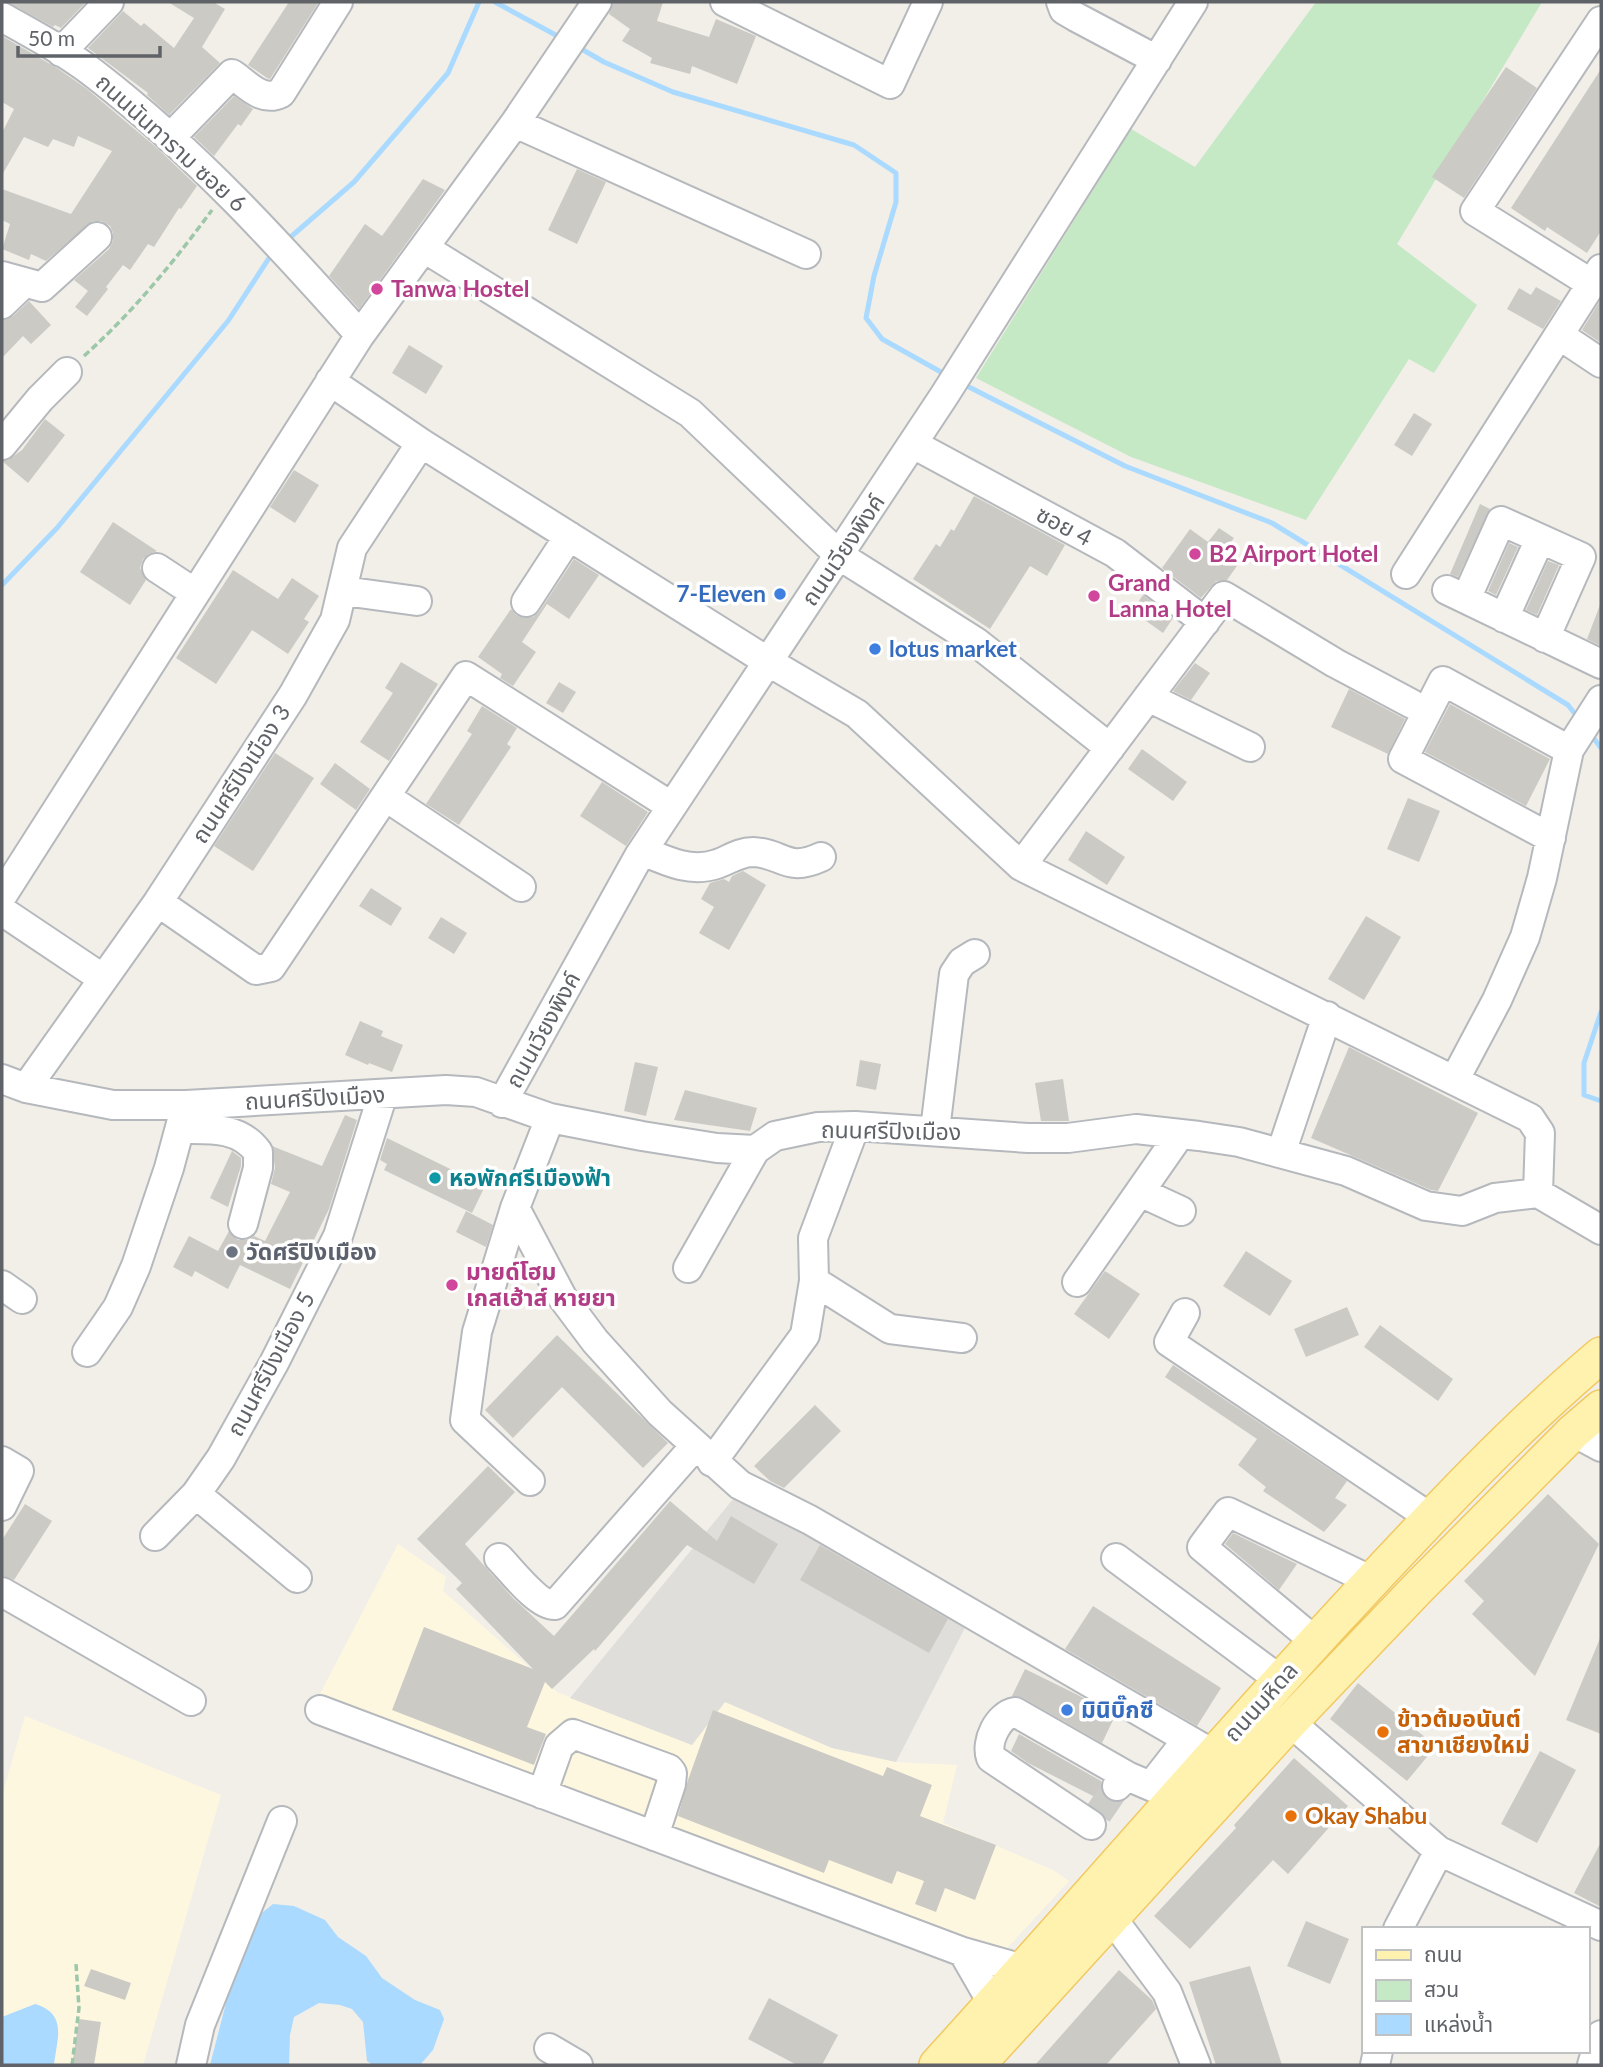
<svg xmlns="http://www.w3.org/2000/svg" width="1603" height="2067" viewBox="0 0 1603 2067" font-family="Lato,'Noto Sans Thai',sans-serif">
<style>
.commercial{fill:#fef7e0}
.industrial{fill:#e0deda}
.green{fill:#c5e8c5}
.water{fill:#aadaff}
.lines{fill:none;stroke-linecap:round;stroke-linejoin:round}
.stream{stroke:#aadaff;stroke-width:5}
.building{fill:#cccac5}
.minor-tunnel{stroke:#ccccc8;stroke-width:28;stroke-dasharray:28 14;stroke-linecap:butt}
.minor-casing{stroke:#b5b8bc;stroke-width:32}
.major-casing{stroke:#f2c960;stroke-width:38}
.path{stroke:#9cc7a9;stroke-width:3.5;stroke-dasharray:7 3.5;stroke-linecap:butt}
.minor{stroke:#fff;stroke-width:28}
.major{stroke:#fff2af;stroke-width:35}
.hotel-dot{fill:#d1479c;stroke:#fff;stroke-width:2.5}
.shop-dot{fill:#3f7fe0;stroke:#fff;stroke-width:2.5}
.culture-dot{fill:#0f9aa8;stroke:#fff;stroke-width:2.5}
.worship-dot{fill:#6b7280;stroke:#fff;stroke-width:2.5}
.food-dot{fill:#e8710a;stroke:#fff;stroke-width:2.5}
.labels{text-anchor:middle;stroke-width:7;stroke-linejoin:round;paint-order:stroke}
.street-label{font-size:23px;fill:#5f6368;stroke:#fff}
.hotel-label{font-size:23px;font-weight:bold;fill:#b23c85;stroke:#fff;text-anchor:start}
.shop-label{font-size:23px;font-weight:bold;fill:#366cbe;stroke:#fff;text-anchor:start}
.culture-label{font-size:23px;font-weight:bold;fill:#0d838f;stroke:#fff;text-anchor:start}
.worship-label{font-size:23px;font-weight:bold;fill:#5b616d;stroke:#fff;text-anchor:start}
.food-label{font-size:23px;font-weight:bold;fill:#c56008;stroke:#fff;text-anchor:start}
</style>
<rect width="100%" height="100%" fill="#f1efe8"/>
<path class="commercial" d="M398 1544 446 1577 443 1591 557 1692 692 1745 725 1702 832 1748 896 1762 957 1765 943 1823 1053 1870 1069 1881 988 1969 746 1885 309 1715Z
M25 1716 221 1795 143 2065H2V1796Z"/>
<path class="industrial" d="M738 1493 968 1622 896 1762 832 1748 725 1702 692 1745 570 1698Z"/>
<path class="green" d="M1316 2H1542L1397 244 1477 305 1434 373 1409 359 1306 520 1131 457 976 378 1131 129 1195 167Z"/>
<path class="water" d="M273 1904 294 1906 325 1920 338 1937 366 1956 382 1978 415 2000 440 2010 444 2019 433 2050 420 2065H373L367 2061 363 2022 352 2009 340 2005 319 2003 294 2017 290 2035 289 2065H210L233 1976 254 1932 258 1916Z
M35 2004C68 2014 57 2038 54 2065H2V2017Z"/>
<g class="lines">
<path class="stream" d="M495 2 563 39
M578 47 604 62 673 92 854 145 896 173V202L874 276 866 318 882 339 948 376
M286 241 354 182 448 73 479 2
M963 384 1125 466 1272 523 1568 705 1579 719
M2 585 57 528 228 321 273 252
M1589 732 1601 748
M1601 1012 1584 1063V1095L1601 1101"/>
</g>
<path class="building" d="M8 2H86L61 28 55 25 53 27Z
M168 2H213L225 9 202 47 220 63 169 115 147 95 148 93 88 48 123 11 141 26 144 23 174 48 194 18Z
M289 2 318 3 270 79 267 78 248 65Z
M613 2H663L657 21 709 37 716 19 756 36 737 84 692 66 690 74 650 63 652 58 622 41 630 29 609 14Z
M2 36 57 68 87 89 157 148 197 186 181 209 179 208 154 247 148 244 130 270 123 265 106 287 108 289 87 316 75 307 88 291 74 280 109 249 113 241V233L110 226 101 221H93L46 261 31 254 29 260 2 249 10 224 2 220V189L71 214 112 151 78 136 74 147 53 139 48 147 24 137 2 175V133L14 109 2 102Z
M1506 67 1537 88 1464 198 1432 177Z
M1601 69V231L1587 253 1547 227 1545 231 1511 208Z
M234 96 253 109 241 126 238 124 214 156 194 137Z
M577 169 606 182 577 244 548 230Z
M423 179 445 190 359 309 329 276 365 224 382 236Z
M1536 287 1561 301 1543 329 1507 309 1519 288 1531 295Z
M1601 299V343L1582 330Z
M29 301 51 325 31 344 23 336 2 358V320L13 316Z
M409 345 443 366 426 394 392 373Z
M1414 413 1432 424 1412 456 1394 445Z
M45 419 65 435 28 483 2 461 8 460 22 450Z
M294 470 319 485 295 523 270 507Z
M974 496 1065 545 1047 576 1030 566 990 629 913 579 936 544 940 547 951 529 954 531Z
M1480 504 1490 509 1458 577 1450 574Z
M113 522 157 551 149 554 143 559 140 568 146 580 130 605 80 572Z
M1219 528 1234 538 1224 552 1239 563 1227 580 1216 581 1201 598 1162 568 1190 529 1208 542Z
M1509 543 1518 547 1496 595 1488 591Z
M574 559 599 575 569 619 547 604 522 642 536 652 513 686 500 678 502 674 478 657 511 609 516 615 524 618 533 617 539 612Z
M1548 561 1559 565 1537 615 1526 610Z
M233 570 278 599 292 578 319 596 304 619 309 622 288 654 252 630 216 684 176 658Z
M1143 595 1173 618 1163 633 1132 611Z
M1600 605H1601V646L1587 639Z
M401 662 438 684 389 761 360 742 393 693 385 688Z
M1195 663 1210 673 1191 700 1173 691Z
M559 682 576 692 563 713 546 703Z
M1349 689 1405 719 1388 754 1331 727Z
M1450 704 1550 759 1526 806 1425 752Z
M482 706 517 728 507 744 511 747 459 825 426 804 472 734 467 731Z
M1142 749 1187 782 1173 801 1128 769Z
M275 753 314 778 253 871 214 846Z
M335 763 370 789 356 810 320 784Z
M602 782 648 812 626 846 580 816Z
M1408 798 1440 811 1419 862 1387 849Z
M1086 831 1125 857 1107 885 1068 860Z
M743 871 766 885 729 950 699 933 714 907 701 899 710 883 724 879 729 882 732 876Z
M371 888 402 908 391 926 359 906Z
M1366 916 1401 937 1364 1000 1328 979Z
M441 917 467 933 454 954 428 938Z
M360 1021 383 1031 381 1036 403 1045 392 1072 369 1063 368 1065 345 1055Z
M1349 1047 1478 1113 1438 1191 1431 1190 1311 1138Z
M860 1060 881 1064 876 1090 856 1086Z
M635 1062 658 1067 646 1116 624 1111Z
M1063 1079 1069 1121H1041L1035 1083Z
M685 1090 757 1108 750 1131 674 1120Z
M345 1115 357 1120 329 1209 290 1289 240 1265 228 1289 195 1271 192 1277 173 1267 189 1236 218 1251 229 1231 238 1240H247L254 1236 265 1241 290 1192 271 1184 275 1168 272 1146 322 1166Z
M387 1138 485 1186 472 1213 384 1170 387 1164 380 1160Z
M232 1151 241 1158V1166L228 1207 210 1198Z
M466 1211 493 1225 486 1247 456 1232Z
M1246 1251 1292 1281 1270 1316 1223 1286Z
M1105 1271 1140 1294 1109 1339 1074 1314Z
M1347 1307 1359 1335 1306 1357 1294 1329Z
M1380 1325 1453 1379 1438 1401 1364 1347Z
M557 1335 668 1443 643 1468 562 1387 513 1438 485 1410Z
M1173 1365 1347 1481 1335 1498 1347 1505 1324 1532 1263 1491 1266 1487 1238 1465 1257 1439 1165 1377Z
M815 1405 841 1431 784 1488 770 1481 754 1466Z
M488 1466 515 1492 465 1544 513 1598 554 1636 670 1501 717 1541 731 1516 778 1544 754 1584 687 1545 595 1651 594 1649 552 1689 545 1682 527 1727 546 1734 534 1765 392 1710 424 1627 533 1669 456 1589 462 1583 417 1539Z
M1548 1494 1599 1544 1535 1676 1472 1614 1484 1601 1464 1581Z
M25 1504 52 1521 14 1580 2 1575V1540Z
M1233 1533 1297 1564 1279 1590 1225 1544Z
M820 1545 948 1619 929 1653 800 1580Z
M1093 1606 1221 1688 1197 1726 1065 1649Z
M1601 1636V1734L1566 1720Z
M1025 1669 1078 1695 1115 1716 1102 1743 1023 1698 1012 1696Z
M1358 1683 1436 1746 1407 1781 1330 1719Z
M713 1710 883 1776 887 1767 932 1785 920 1816 996 1845 975 1900 945 1888 936 1912 915 1904 924 1881 897 1871 892 1884 829 1860 824 1873 678 1816 688 1780Z
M1019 1734 1101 1781V1789L1097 1798 1028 1763 1011 1751Z
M1540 1751 1576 1770 1537 1843 1501 1824Z
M1294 1758 1348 1806 1288 1874 1273 1860 1190 1949 1154 1916 1236 1828 1234 1825Z
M1601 1842V1907L1574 1893Z
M1306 1921 1349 1939 1330 1984 1287 1966Z
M1250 1966 1282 2065H1216L1189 1982Z
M91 1969 131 1983 125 2000 84 1986Z
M1119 1970 1152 2000 1156 2009 1106 2065H1035Z
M769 1998 838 2035 822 2065H797L748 2039Z
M79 2019 101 2022 94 2065H72Z"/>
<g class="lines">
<path class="minor-tunnel" d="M1098 1814 1117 1786"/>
<g class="minor-casing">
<path id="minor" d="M725 2 890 84 928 2
M1061 2 1064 10 1076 17 1157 60
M2 17C34 35 68 53 97 76 195 152 278 243 360 335
M61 52 109 2
M515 123 806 254
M170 138 232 74C247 84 262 103 281 93L338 2
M424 248 690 413 840 556 976 642 1110 748
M2 276 42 287 97 237
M1592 284 1475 211 1601 21
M2 304 24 283
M1559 335 1601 363
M330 381 421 443 767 661 857 714 1021 866 1530 1118 1540 1133 1538 1193
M913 444 1115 553 1205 622
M2 445 40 399 67 372
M157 568 195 593
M1406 574 1601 269
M1447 590 1601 664
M344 591 417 601
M1466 599 1501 521 1581 557 1545 638
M526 602 569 536
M1504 618 1540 539
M1148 697 1250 747
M386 797 521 887
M1551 838 1403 759 1443 681 1569 750
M643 851C666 861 691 873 717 864 729 860 739 852 753 852 783 853 786 873 821 857
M1021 866 1224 596 1335 663 1412 704
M2 896 360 335 515 123 597 2
M158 902 256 970 271 967 466 676 671 806
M2 911 102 978
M2 1079 26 1088 113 1105H186L446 1090 476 1092 550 1118 642 1136 717 1148 755 1150 775 1136 818 1127 855 1126 1028 1138H1068L1136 1129 1199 1136 1239 1142 1346 1171 1426 1206 1462 1211 1495 1198 1538 1193 1601 1230
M1455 1079 1497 1000 1525 937 1542 878 1569 750 1601 700
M26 1088 158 902 293 695 335 620 352 548 421 443
M502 1103 639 856 944 396 1193 2
M180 1129C209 1129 239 1126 258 1152V1168L243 1224
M935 1130 954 974 962 962 975 954
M1281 1153 1327 1016
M1140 1192 1181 1211
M515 1208 562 1297 595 1341 660 1413 740 1485 810 1520 1213 1754
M688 1268 755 1150
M814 1281 890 1329 962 1338
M1077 1282 1180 1134
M2 1285 22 1299
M1185 1313 1169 1342 1431 1518
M87 1352 118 1307 136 1266 169 1168 186 1105
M1573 1432 1601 1447
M2 1461 19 1471 2 1506
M712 1462 805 1335 814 1281 813 1238 855 1126
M530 1481 465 1420 477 1332 515 1208 550 1118
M196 1494 297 1578
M155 1536 196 1494 221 1458 274 1363 338 1236 383 1094
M499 1558C511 1570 538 1606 555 1605L695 1446
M1116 1558 1280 1680
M2 1592 191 1701
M1316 1642 1202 1547 1228 1512 1372 1581
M320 1710 963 1952 993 2004
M1290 1722 1439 1851 1601 1926
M1117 1786 1127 1776 1176 1797
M1151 1786 1187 1740
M542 1794 559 1746 573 1734 669 1769 672 1773 671 1784 654 1836
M1091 1825 991 1758C985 1742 998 1715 1015 1712L1127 1776
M1111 1917 1167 1992 1196 2065
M1398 1929 1439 1851
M963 1952 1023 1969
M549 2048 578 2065
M191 2065 200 2025 282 1821
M1375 2065 1378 2051
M1592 2065 1601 2035"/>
</g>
<g class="major-casing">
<path id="major" d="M937 2065C1072 1917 1203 1764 1339 1616 1423 1526 1507 1434 1601 1355
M977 2065 1290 1722 1418 1588 1573 1432 1601 1408"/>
</g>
<path class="path" d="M84 356C133 312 173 263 212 210
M72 2065 79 2008 76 1964"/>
<use href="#minor" class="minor"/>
<use href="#major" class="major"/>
</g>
<g class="hotel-dot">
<circle cx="377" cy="289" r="7"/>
<circle cx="1195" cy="554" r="7"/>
<circle cx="1094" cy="596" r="7"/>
<circle cx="452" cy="1285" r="7"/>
</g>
<g class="shop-dot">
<circle cx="780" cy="594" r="7"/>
<circle cx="875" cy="649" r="7"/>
<circle cx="1067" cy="1710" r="7"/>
</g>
<circle class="culture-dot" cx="435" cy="1178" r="7"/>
<circle class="worship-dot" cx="232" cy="1252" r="7"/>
<g class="food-dot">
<circle cx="1383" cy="1732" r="7"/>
<circle cx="1291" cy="1816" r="7"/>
</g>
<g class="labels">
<g class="street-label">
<text transform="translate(171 143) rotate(42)" y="8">ถนนนันทาราม ซอย 6</text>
<text transform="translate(1064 526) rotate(28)" y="8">ซอย 4</text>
<text transform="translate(843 550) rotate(-56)" y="8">ถนนเวียงพิงค์</text>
<text transform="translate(241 774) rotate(-57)" y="8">ถนนศรีปิงเมือง 3</text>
<text transform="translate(543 1030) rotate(-61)" y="8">ถนนเวียงพิงค์</text>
<text transform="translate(315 1098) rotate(-3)" y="8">ถนนศรีปิงเมือง</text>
<text transform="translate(891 1131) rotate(1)" y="8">ถนนศรีปิงเมือง</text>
<text transform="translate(271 1364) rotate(-62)" y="8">ถนนศรีปิงเมือง 5</text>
<text transform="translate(1261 1702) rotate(-48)" y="8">ถนนมหิดล</text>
</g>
<g class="hotel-label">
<text x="391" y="297">Tanwa Hostel</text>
<text x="1209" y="562">B2 Airport Hotel</text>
<text x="1108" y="591">Grand<tspan x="1108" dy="26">Lanna Hotel</tspan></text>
<text x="466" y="1280">มายด์โฮม<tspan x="466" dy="26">เกสเฮ้าส์ หายยา</tspan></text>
</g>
<g class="shop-label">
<text x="766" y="602" text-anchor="end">7-Eleven</text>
<text x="889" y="657">lotus market</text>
<text x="1081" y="1718">มินิบิ๊กซี</text>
</g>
<g class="culture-label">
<text x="449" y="1186">หอพักศรีเมืองฟ้า</text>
</g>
<g class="worship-label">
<text x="246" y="1260">วัดศรีปิงเมือง</text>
</g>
<g class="food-label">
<text x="1397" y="1727">ข้าวต้มอนันต์<tspan x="1397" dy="26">สาขาเชียงใหม่</tspan></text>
<text x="1305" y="1824">Okay Shabu</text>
</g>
</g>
<rect width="1603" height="2067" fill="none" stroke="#5f6368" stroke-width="7"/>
<rect x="1362" y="1927" width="228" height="126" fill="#ffffff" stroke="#bfc1c3" stroke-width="2"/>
<rect x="1376" y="1950" width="35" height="10" fill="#fff2af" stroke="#bfc1c3" stroke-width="2"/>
<text x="1424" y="1962" font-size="21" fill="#5f6368">ถนน</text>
<rect x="1376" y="1980" width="35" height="21" fill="#c5e8c5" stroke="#bfc1c3" stroke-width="2"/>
<text x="1424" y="1997" font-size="21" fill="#5f6368">สวน</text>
<rect x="1376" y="2014" width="35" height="21" fill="#aadaff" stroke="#bfc1c3" stroke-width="2"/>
<text x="1424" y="2032" font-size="21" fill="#5f6368">แหล่งน้ำ</text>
<path d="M18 46v10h142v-10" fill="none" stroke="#5f6368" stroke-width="3.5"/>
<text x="28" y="46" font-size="21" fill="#5f6368" stroke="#ffffff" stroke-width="5" paint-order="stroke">50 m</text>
</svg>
